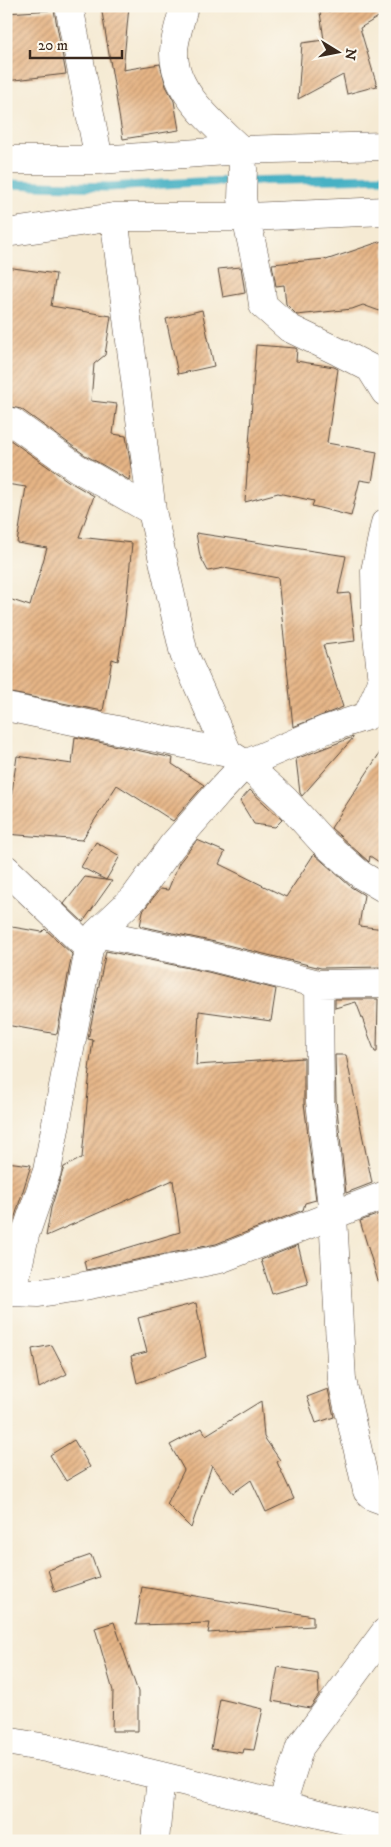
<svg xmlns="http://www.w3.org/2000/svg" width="391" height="1847" viewBox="0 0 391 1847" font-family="'IM FELL DW Pica',serif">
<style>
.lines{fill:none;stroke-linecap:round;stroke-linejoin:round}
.stream{stroke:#46b1c4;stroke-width:9}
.building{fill:url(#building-hatch)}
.minor-casing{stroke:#574739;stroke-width:29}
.minor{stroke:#fff;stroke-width:28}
</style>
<defs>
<pattern id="building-hatch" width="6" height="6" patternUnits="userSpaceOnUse" patternTransform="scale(1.25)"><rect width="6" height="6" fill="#e6b586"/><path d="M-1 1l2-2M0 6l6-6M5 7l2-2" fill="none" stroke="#bc936d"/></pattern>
</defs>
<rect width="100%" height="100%" fill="#fbf7ec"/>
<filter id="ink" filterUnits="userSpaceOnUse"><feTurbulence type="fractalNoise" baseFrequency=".02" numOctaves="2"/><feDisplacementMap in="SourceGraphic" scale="10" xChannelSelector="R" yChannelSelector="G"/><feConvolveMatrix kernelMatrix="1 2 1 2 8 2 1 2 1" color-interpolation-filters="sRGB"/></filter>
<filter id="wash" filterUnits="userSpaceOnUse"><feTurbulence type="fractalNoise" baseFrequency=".0096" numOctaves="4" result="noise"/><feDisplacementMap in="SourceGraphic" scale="20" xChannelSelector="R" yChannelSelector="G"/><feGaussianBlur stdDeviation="1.12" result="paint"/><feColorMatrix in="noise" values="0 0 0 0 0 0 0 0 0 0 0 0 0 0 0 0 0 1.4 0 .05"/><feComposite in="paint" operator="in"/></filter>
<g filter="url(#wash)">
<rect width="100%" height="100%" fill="#f5ead3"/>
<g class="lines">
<path class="stream" d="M6 184 108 187 198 182 385 178"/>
</g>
<g id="blocks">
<path class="building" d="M101 6H129L123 70 160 64 166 86 174 101 179 130 123 139Z
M330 6H385V13L360 28 377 86 347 94 343 75 298 99 302 43 324 40 320 12 330 11Z
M54 10 66 74 6 81V13Z
M385 240V313L363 305 352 309 297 315 286 304 284 285 276 286 272 264 325 259 326 260Z
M6 267 56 274 51 306 111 316 105 355 94 364 91 401 117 404 113 434 126 436 131 467 129 480 85 455 21 409 6 406Z
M241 267 245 293 223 297 218 269Z
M202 310 214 366 178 374 166 319Z
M256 345 295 348 297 349 296 361 334 367 338 369 327 443 377 452 372 482 360 480 351 516 312 506 314 501 278 493 245 502Z
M6 437 68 481 94 496 79 537 132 543 125 617 118 661 112 659 103 711 6 692V598L30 606 47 548 17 543 26 487 6 484Z
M196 533 346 556 338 594 350 593 355 641 323 645 343 707 293 727 278 578 224 568 208 571 200 556Z
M75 737 173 758 172 764 204 785 173 821 117 785 82 840 6 834 17 756 72 764Z
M353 737V738L302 796 300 793 296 759Z
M385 745V866L370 856 369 862 331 828Z
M250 790 282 820 275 827 254 824 240 801Z
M197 840 225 852 219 864 286 897 314 854 351 887 364 895 359 926 385 929V967L321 968 215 942 140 926 143 911 160 889 168 890 179 863Z
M96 842 120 856 106 880 81 867Z
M85 877 112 881 83 922 64 904Z
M6 926 42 932 45 929 72 954 57 1034 6 1025Z
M106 951 208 972 276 989 271 1021 199 1011 196 1065 304 1058V1103L316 1200 305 1203 303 1210 216 1244 86 1270 84 1261 180 1232 173 1180 46 1236 51 1208 64 1167 82 1158 90 1070H89L93 1040 88 1039Z
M335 999H378L377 1052H375L356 1002 335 1008Z
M335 1055H346L372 1183 346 1193 336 1100Z
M6 1162 31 1165 7 1242H6Z
M385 1212V1280L378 1281 360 1221Z
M298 1245 308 1284 272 1294 261 1260Z
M196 1303 206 1357 137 1383 131 1356 147 1352 138 1318Z
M52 1345 67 1374 39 1388 32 1349Z
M328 1389 334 1417 316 1423 307 1397Z
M261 1401 264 1437 280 1460 277 1462 294 1499 266 1512 251 1480 233 1493 212 1465 191 1528 167 1504 184 1470 170 1445 202 1428 206 1435Z
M74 1440 90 1467 66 1481 50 1455Z
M91 1555 99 1577 55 1592 48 1570Z
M142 1587 313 1616V1626L208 1633 210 1623 136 1625Z
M114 1622 138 1692V1731H112L113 1691 95 1628Z
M278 1667 318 1674 319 1695 310 1708 272 1701Z
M220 1699 263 1709 254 1750 244 1749 243 1753 211 1749Z"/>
</g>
</g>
<g filter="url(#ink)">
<use href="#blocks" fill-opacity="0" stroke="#574739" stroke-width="1"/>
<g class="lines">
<g class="minor-casing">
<path id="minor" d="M69 6 99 160
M184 6C181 20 174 39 174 52 173 92 215 125 241 150L243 169 242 199 259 277 263 305 289 328 339 352 370 368 385 392
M6 160H99L241 150 385 146
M114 217 152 511 184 654 228 753 245 764 285 800 323 842 361 875 385 889
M6 233 114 217H247L385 211
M6 421 12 422 77 468 152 511
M382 682 376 626 375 571 385 523
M6 707 228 753
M6 869 89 949
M97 933 211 957 319 984 385 983
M319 984 320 1101 333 1216 342 1380 367 1491 374 1497 385 1501
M6 1292 17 1272 25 1235 47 1171 89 949 97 933 134 898 172 846 218 793 245 764 327 729 367 716 382 682 385 681
M6 1292 39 1293 74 1288 220 1259 385 1195
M6 1741 46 1748 385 1830
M282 1804 300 1747 385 1632
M155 1841 161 1776"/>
</g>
<use href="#minor" class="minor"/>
</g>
</g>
<rect width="391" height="1847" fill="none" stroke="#fbf7ec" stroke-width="25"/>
<g transform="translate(338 52) rotate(100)" stroke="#fbf7ec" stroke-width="4" paint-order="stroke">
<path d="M0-4L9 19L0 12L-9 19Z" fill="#3b2a1e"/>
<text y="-8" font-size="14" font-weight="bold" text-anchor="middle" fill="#3b2a1e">N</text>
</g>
<path d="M30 50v8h92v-8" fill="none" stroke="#3b2a1e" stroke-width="2.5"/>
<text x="38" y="50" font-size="15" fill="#3b2a1e" stroke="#fbf7ec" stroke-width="4" paint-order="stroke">20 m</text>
</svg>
